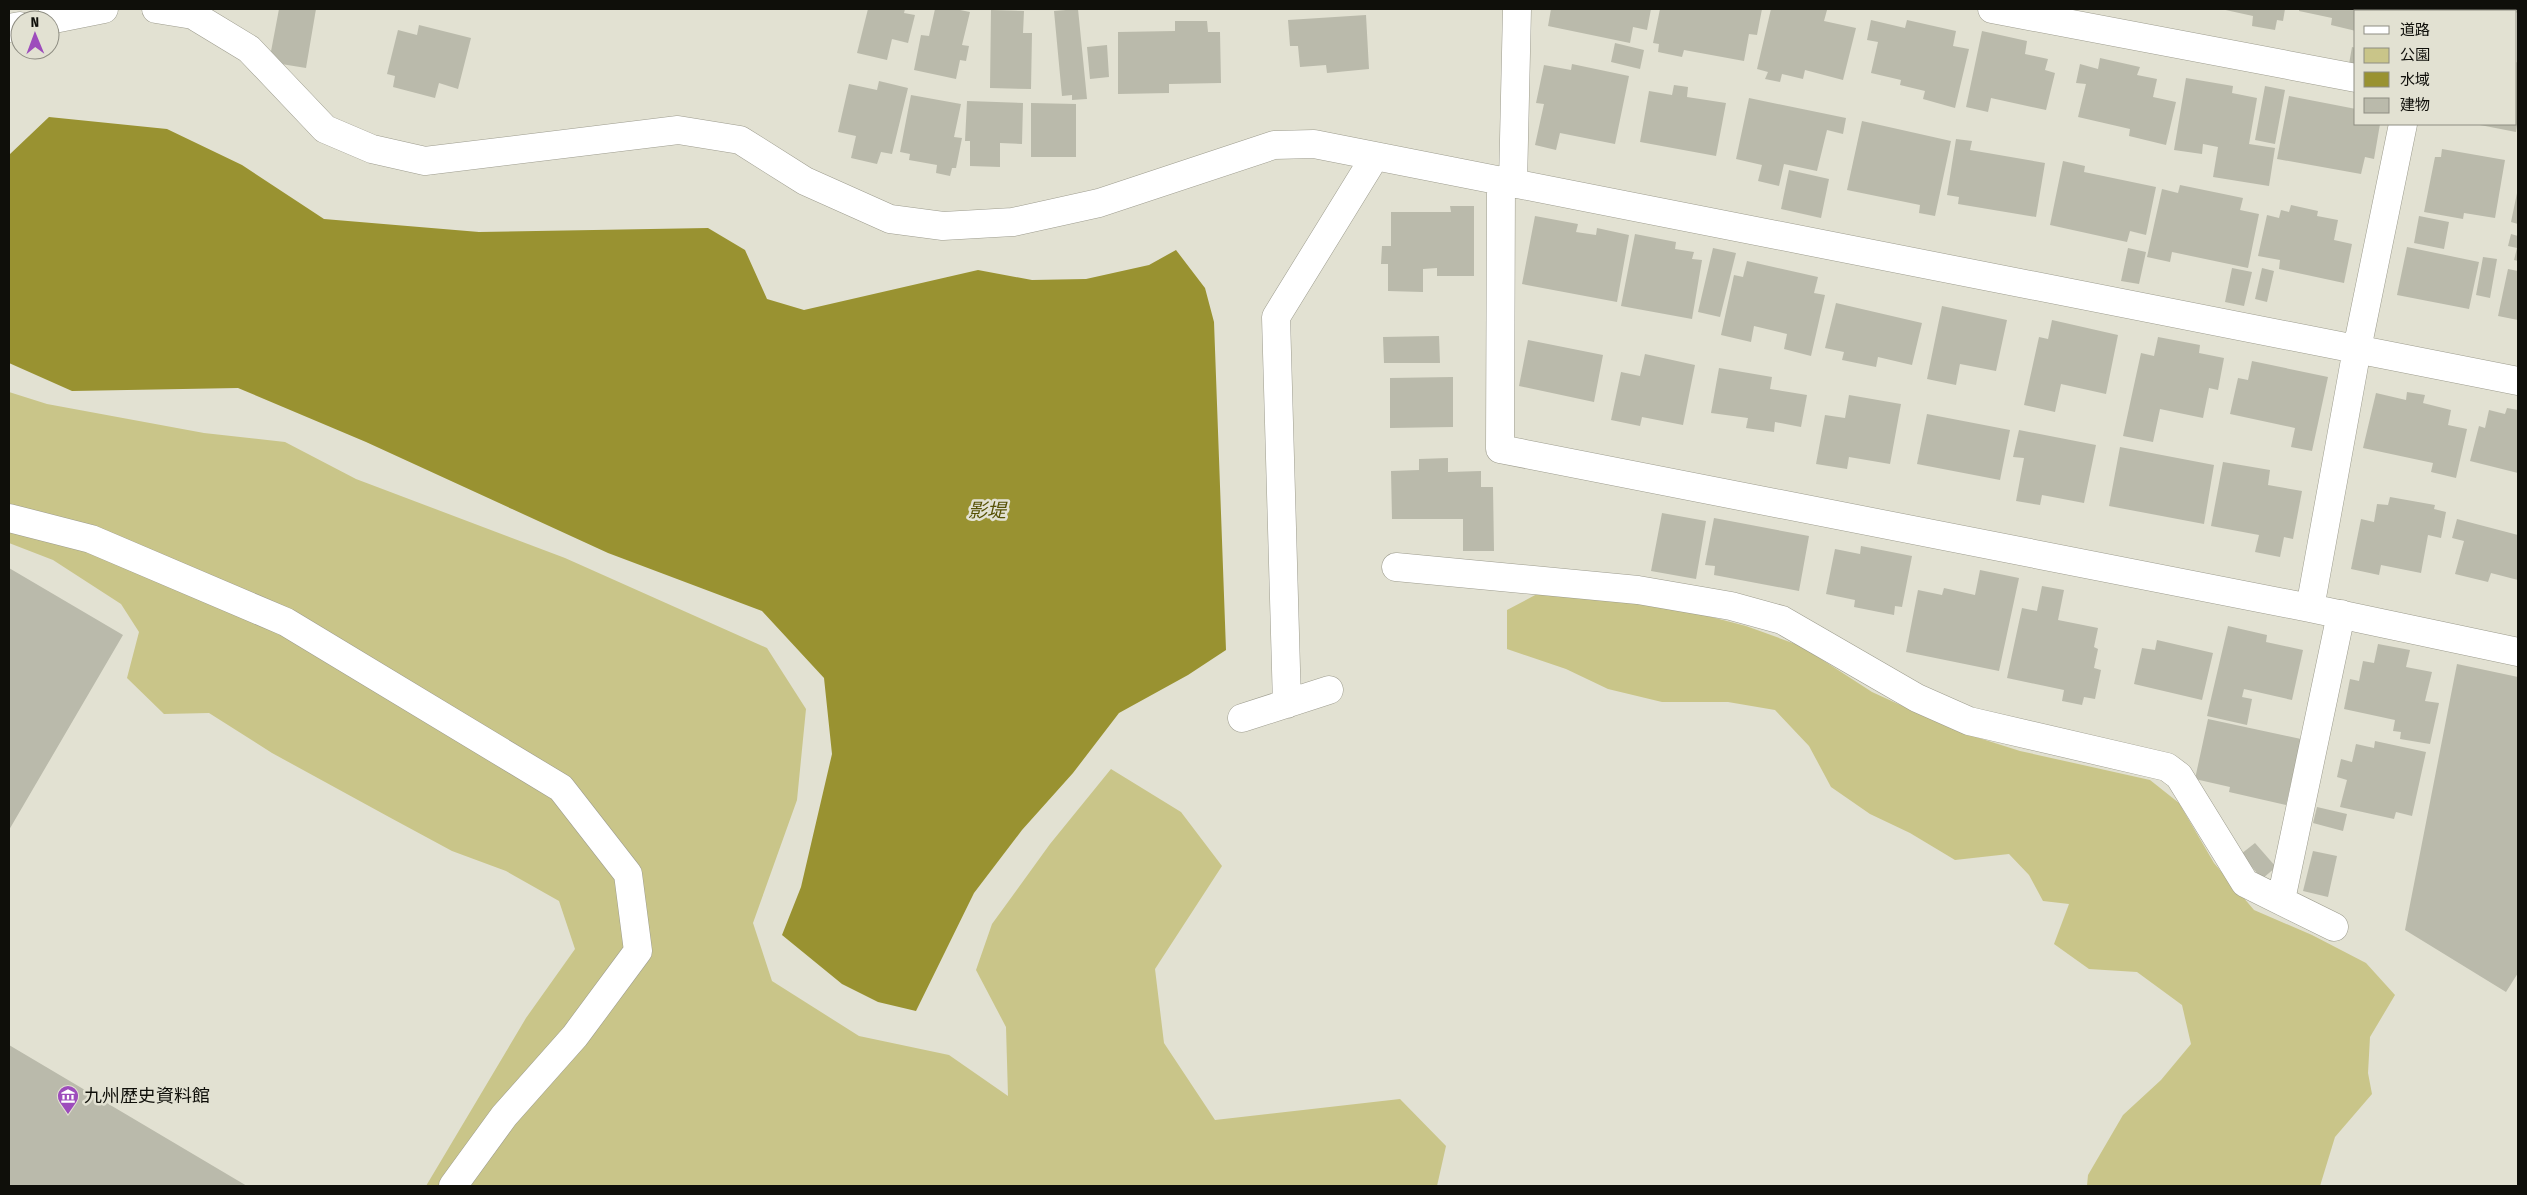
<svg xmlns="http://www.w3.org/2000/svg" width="2527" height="1195" viewBox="0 0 2527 1195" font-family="'Fira Sans Condensed','Noto Sans JP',sans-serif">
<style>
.green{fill:#c9c589}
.water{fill:#999231}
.building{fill:#babaab}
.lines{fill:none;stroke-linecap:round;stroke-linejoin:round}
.minor-casing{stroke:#9d9c8e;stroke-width:29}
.minor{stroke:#fff;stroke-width:28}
.labels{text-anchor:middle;stroke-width:5;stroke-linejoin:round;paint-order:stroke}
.poi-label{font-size:18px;fill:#0f0f0a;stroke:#e2e1d2;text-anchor:start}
.water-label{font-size:19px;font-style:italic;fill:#565105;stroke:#e2e1d2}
</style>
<rect width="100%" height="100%" fill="#e2e1d2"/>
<path class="green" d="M9 392 47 404 204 433 285 442 356 479 565 558 767 648 806 709 797 800 753 923 772 981 859 1036 949 1055 1008 1096 1006 1027 976 970 992 924 1050 844 1111 769 1181 812 1222 866 1155 969 1164 1043 1215 1120 1400 1099 1446 1146 1437 1186H426L526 1018 575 949 559 901 506 871 452 851 389 817 272 753 209 713 164 714 127 678 139 632 121 604 53 560 9 543Z
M1539 593 1673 607 1746 626 1801 646 1872 692 1957 731 2020 751 2150 780 2179 803 2214 863 2254 910 2312 935 2366 963 2395 995 2370 1037 2368 1073 2372 1094 2335 1137 2320 1186H2087L2088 1175 2123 1115 2161 1080 2191 1044 2182 1005 2137 972 2089 969 2054 944 2069 904 2043 901 2029 875 2009 854 1955 860 1910 833 1870 814 1831 787 1809 746 1775 710 1728 702H1662L1608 689 1566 669 1507 649V610Z"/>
<path class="water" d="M49 117 167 129 242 165 324 219 479 232 708 228 745 250 767 299 804 310 978 270 1032 280 1086 279 1149 265 1176 250 1205 288 1214 322 1226 650 1188 675 1119 713 1073 773 1022 830 974 893 916 1011 878 1002 842 984 782 935 801 887 832 754 824 678 762 611 608 553 366 442 238 388 72 391 9 363V155Z"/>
<path class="building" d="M279 9H316L306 68 269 62Z
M868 9H905L904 13 915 15 908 43 892 39 887 60 857 53Z
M935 9H955L970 12 962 45 969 46 966 61 960 60 956 79 914 70 921 35 929 36Z
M1078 9 1087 99 1072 100V95L1062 96 1054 11Z
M1551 9H1651L1647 30 1633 27 1630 43 1548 26Z
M1660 9H1762L1757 35 1749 34 1744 61 1684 50 1682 57 1658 52 1659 44 1653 43Z
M1771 9H1822L1827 10 1824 21 1856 28 1843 80 1805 70 1803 79 1782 74 1780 82 1765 79 1768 72 1757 69Z
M2221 9H2285L2283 21 2277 20 2275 30 2252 26 2253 16Z
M2299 9H2399V11H2356V31L2331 25 2332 18 2299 11Z
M2461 9H2518V13L2504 10 2469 11Z
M991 10 1024 11 1023 33H1032L1031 89 990 88Z
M1366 15 1369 69 1327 73 1326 65 1300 67 1298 46H1290L1288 20Z
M1871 20 1905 28 1907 20 1956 31 1953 46 1969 49 1955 108 1923 99 1925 91 1900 85 1901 80 1871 73 1878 42 1867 40Z
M1175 21H1207L1208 32H1220L1221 83 1169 84V93L1118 94V32L1175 31Z
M419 25 471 38 458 89 439 83 435 98 393 87 395 76 387 74 398 30 417 35Z
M1982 31 2027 41 2025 54 2048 59 2045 70 2055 73 2046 110 1991 98 1988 112 1966 107Z
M1615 43 1644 50 1640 69 1611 62Z
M1107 45 1109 77 1090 79 1087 47Z
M2352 47 2356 48V65L2349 64Z
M2100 58 2140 67 2137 75 2157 79 2153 97 2176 102 2166 145 2129 136 2130 129 2078 117 2086 84 2076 83 2080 64 2098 69Z
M2516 62 2518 63V120L2516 132 2480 125 2516 124Z
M1572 64 1629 76 1615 144 1560 133 1556 150 1535 145 1544 104 1536 103 1544 65 1571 70Z
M2186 78 2233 86 2232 93 2257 98 2249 144 2275 148 2269 186 2213 177 2218 147 2203 144 2202 154 2174 150Z
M879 81 908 88 892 154 881 152 877 164 851 158 856 136 838 132 849 84 877 90Z
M1674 85 1688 87 1687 97 1726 103 1716 156 1640 142 1649 91 1672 95Z
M2265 86 2285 90 2275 144 2255 140Z
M911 95 961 104 954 137 962 138 956 168H952L950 176 936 173 937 165 909 160 910 154 900 152Z
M2289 96 2356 109V124H2380L2374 159 2365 157 2361 174 2277 159Z
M1749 98 1846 118 1843 134 1827 130 1817 171 1784 164 1779 186 1758 181 1762 165 1736 159Z
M967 101 1023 103 1022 144 1000 143V167L970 166V141H965Z
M1031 103 1076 104V157H1031Z
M1862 121 1951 141 1935 216 1919 213 1920 205 1847 190Z
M1956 139 1972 141 1970 150 2045 163 2036 217 1958 204 1959 197 1947 195Z
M2442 149 2505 160 2495 218 2464 213 2463 219 2424 212 2435 157H2441Z
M2063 161 2085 166 2084 172 2156 187 2146 235 2130 231 2127 242 2050 225Z
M1789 170 1829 179 1821 218 1781 209Z
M2180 185 2243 198 2240 210 2259 214 2248 268 2172 252 2170 262 2147 257 2162 189 2178 193Z
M2517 193H2518V224L2511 222Z
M2291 205 2318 211 2317 216 2338 220 2334 240 2352 244 2344 283 2279 269 2280 260 2258 256 2267 215 2279 218 2281 210 2289 212Z
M1450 206H1474V276H1437V268L1423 269V292L1388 291V264H1381L1382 246H1391V212H1451Z
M1535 216 1578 224 1576 232 1596 235 1597 228 1629 235 1617 302 1522 284Z
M2419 216 2449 222 2444 249 2414 243Z
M1635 234 1676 242 1675 249 1694 252 1692 259 1702 260 1692 319 1621 306Z
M2511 234 2518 236V261L2514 260 2517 248 2508 246Z
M2407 247 2479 262 2469 309 2397 295Z
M1713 248 1736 253 1720 317 1698 312Z
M2128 248 2146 252 2139 284 2121 281Z
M2483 257 2497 259 2490 298 2476 295Z
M1747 261 1818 277 1814 293 1825 295 1811 356 1784 349 1787 334 1754 326 1751 342 1721 335 1734 275 1743 277Z
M2232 268 2252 272 2244 306 2225 302Z
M2262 268 2274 271 2267 302 2255 299Z
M2508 269 2518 271V320L2498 316Z
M1836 303 1922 323 1912 365 1878 357 1876 367 1842 360 1844 352 1825 348Z
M1942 306 2007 320 1996 371 1960 364 1956 385 1927 379Z
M2052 320 2118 335 2106 394 2061 384 2055 412 2024 405 2039 337 2048 339Z
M1439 336 1440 363H1384L1383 337Z
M2158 337 2200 345 2199 353 2224 358 2218 390 2209 388 2203 418 2160 409 2153 442 2123 436 2141 353 2154 356Z
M1528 340 1603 355 1594 402 1519 386Z
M1645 354 1695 365 1683 425 1642 417 1640 426 1611 420 1621 372 1640 376Z
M2252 361 2328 377 2312 451 2291 447 2295 428 2230 414 2238 378 2248 380Z
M1719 368 1772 377 1770 389 1807 395 1801 427 1775 422 1774 432 1746 428 1748 418 1711 413Z
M1453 377V427L1390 428V378Z
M2407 392 2425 395 2423 403 2451 410 2448 425 2467 429 2456 478 2431 472 2433 463 2363 448 2376 393 2406 400Z
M1849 395 1901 404 1890 464 1849 457 1847 469 1816 464 1825 415 1845 418Z
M2507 408 2518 410V473L2470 461 2479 426 2485 428 2489 410 2505 414Z
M1927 414 2010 430 2000 480 1917 464Z
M2019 430 2096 445 2084 503 2042 495 2040 505 2016 501 2024 458 2013 457Z
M2120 447 2214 465 2204 524 2109 506Z
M1448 458V472L1481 471V487H1493L1494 551H1463V519H1392L1391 471 1419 470V459Z
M2223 462 2270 470 2268 485 2302 491 2293 539 2284 537 2280 557 2255 552 2259 535 2211 526Z
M2390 497 2435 505 2434 509 2446 512 2441 538 2428 535 2421 573 2381 565 2379 575 2351 569 2361 519 2374 522 2377 504 2388 505Z
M1662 513 1706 521 1696 579 1651 571Z
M1714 518 1809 536 1799 591 1714 575 1715 566 1705 565Z
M2457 519 2518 535V580L2491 573 2488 582 2455 574 2464 541 2452 538Z
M1861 546 1912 556 1902 607 1895 606 1894 615 1854 607 1855 600 1826 594 1835 549 1860 554Z
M9 568 123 635 9 830Z
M1980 570 2019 578 1999 671 1906 652 1918 590 1942 595 1944 588 1975 595Z
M2042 586 2064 590 2058 620 2098 628 2094 647 2098 649 2094 668 2101 670 2095 699 2084 697 2082 705 2062 701 2064 690 2007 678 2022 608 2037 611Z
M2228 626 2267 635 2266 642 2303 650 2292 700 2244 689 2242 697 2252 699 2247 725 2207 716Z
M2157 640 2213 653 2202 700 2134 684 2142 648 2155 650Z
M2378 644 2410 650 2406 667 2432 672 2425 701 2439 703 2430 744 2400 739 2401 732 2393 731 2395 720 2344 709 2350 679 2359 681 2363 661 2374 663Z
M2457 664 2518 677V973L2506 992 2405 930Z
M2208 719 2301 739 2286 805 2229 792 2230 787 2195 779Z
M2375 741 2426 752 2412 816 2396 812 2394 819 2340 807 2347 780 2337 777 2341 759 2352 762 2356 744 2374 748Z
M2317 807 2347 814 2343 831 2313 823Z
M2255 843 2276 867 2262 879 2241 854Z
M2313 851 2337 856 2328 897 2303 891Z
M9 1045 247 1186H9Z"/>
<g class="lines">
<g class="minor-casing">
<path id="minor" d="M156 9 193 15 249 49 325 129 372 149 425 161 678 130 740 140 805 181 890 219 943 226 1013 222 1099 203 1274 145 1314 144 2518 381
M1992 9 2356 78
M2426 11 2427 9
M49 20 104 9
M9 28 20 26
M1501 182 1500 449 2310 608 2518 652
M1513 183 1517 9
M9 518 91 539 286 622 561 788 628 874 638 951 575 1036 504 1116 453 1186
M1396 567 1638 590 1731 606 1782 620 1917 698 1969 721 2167 767 2179 776 2245 883 2334 927
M2310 608 2357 349 2403 124
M1287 704 1276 317 1374 158
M1242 718 1329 690
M2281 900 2341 614"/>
</g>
<use href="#minor" class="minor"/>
</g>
<defs>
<g id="museum-pin" transform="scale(1.125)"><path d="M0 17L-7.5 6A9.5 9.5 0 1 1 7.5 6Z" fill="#9d4cbc" stroke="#e2e1d2"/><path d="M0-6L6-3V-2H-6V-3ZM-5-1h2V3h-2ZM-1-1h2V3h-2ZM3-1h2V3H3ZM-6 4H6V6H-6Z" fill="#fff"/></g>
</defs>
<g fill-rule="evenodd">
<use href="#museum-pin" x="68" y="1096"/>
</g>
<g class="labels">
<g class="poi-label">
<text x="84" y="1102">九州歴史資料館</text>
</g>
<g class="water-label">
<text x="987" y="517">影堤</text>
</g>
</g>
<rect width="2527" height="1195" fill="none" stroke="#0f0f0a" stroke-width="20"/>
<rect x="2354" y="10" width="162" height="115" fill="#e2e1d2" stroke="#8e8d82"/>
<rect x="2364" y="26" width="25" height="8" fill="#ffffff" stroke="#8e8d82"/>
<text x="2400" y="35" font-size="15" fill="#0f0f0a">道路</text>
<rect x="2364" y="48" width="25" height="15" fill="#c9c589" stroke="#8e8d82"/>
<text x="2400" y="60" font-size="15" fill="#0f0f0a">公園</text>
<rect x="2364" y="72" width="25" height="15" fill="#999231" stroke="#8e8d82"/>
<text x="2400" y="85" font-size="15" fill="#0f0f0a">水域</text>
<rect x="2364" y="98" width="25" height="15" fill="#babaab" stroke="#8e8d82"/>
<text x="2400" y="110" font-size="15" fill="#0f0f0a">建物</text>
<g transform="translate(35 35) rotate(359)"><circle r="24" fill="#e2e1d2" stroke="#8e8d82"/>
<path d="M0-4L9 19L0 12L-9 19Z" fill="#9d4cbc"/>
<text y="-8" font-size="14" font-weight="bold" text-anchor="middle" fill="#0f0f0a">N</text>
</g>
</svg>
